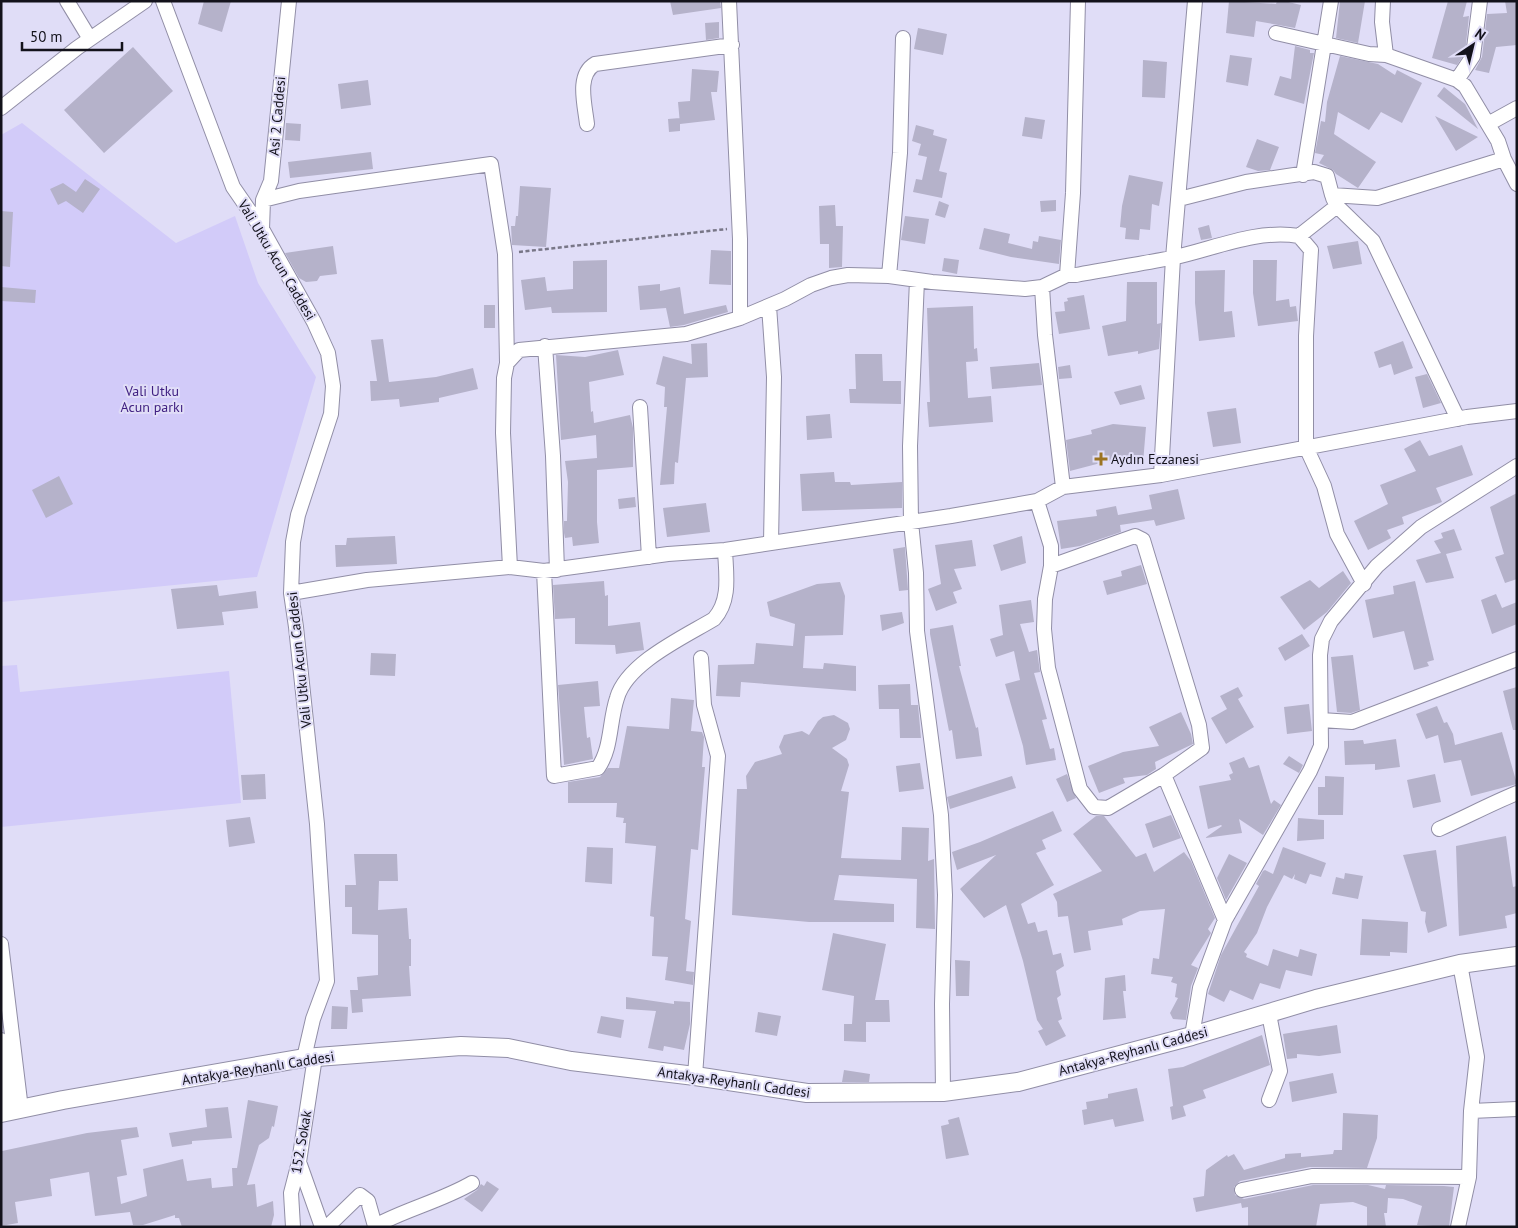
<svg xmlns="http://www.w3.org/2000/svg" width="1518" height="1228" viewBox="0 0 1518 1228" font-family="'PT Sans',sans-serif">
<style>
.green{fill:#d2cbf9}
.building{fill:#b5b2ca}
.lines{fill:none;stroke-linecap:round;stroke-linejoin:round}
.minor-casing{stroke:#918ea6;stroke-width:16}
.major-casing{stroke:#918ea6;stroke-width:20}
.path{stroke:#787687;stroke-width:2.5;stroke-dasharray:4 2.5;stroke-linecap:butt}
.minor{stroke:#fff;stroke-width:14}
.major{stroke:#fff;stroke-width:18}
.poi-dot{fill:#9c7422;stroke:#e0ddf7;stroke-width:2}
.labels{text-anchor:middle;stroke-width:4;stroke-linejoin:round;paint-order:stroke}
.street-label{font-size:14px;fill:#13121b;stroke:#e0ddf7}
.park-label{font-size:14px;fill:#3e1e80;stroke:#e0ddf7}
.poi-label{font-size:14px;fill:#13121b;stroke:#e0ddf7;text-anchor:start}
</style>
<rect width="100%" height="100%" fill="#e0ddf7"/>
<path class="green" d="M22 123 176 243 235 216 258 283 316 377 257 577 1 602V135Z
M17 665 20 692 229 671 241 803 1 827V666Z"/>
<path class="building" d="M204 1H231L222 32 198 24Z
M670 1H720L721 8 673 15Z
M1229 1 1276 4 1277 1H1284L1301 5 1295 28 1256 21 1254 37 1226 33Z
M1340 1H1365L1358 43 1336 38Z
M1448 1H1467L1463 17 1469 16 1465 53 1457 65 1432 58Z
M1505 1H1517V45L1496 47 1489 73 1475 70 1482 57 1487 14 1507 13Z
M719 22V38L706 40 705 23Z
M918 28 947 34 943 55 914 49Z
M1295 46 1310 50V53H1314L1304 104 1274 95 1280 76 1291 79Z
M133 47 173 91 104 153 64 110Z
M1230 55 1252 58 1248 86 1226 82Z
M1340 56 1378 64 1395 75 1397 70 1422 83 1402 123 1381 112 1369 130 1338 112 1334 134 1376 162 1358 188 1336 174 1333 170 1319 163 1324 155 1315 153 1321 121 1325 122 1327 102Z
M1143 60 1167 62 1165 98 1142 97Z
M692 69 719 71 717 92H711L715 120 680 124 678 102 690 101Z
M368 80 371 105 341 109 338 84Z
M1444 87 1465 104 1478 129 1437 96Z
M1435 116 1478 137 1456 151Z
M1025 117 1045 120 1042 139 1022 136Z
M680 118V131L669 132 668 119Z
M286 123 301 124 300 141 285 140Z
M916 125 934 130 933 135 947 139 939 171 947 173 942 198 913 192 916 179 922 180 927 157 918 155 921 144 912 141Z
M1257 139 1279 147 1270 170 1258 171 1246 167Z
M371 152 373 169 290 178 288 162Z
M1129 175 1163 182 1159 206 1152 204 1150 230 1140 229 1139 240 1125 239 1126 228 1120 227 1122 206Z
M85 179 100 189 83 213 66 201 58 205 50 189 63 183 76 192Z
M520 186 551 188 546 247 512 245 511 226H515L516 216H518Z
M1056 200V211L1041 212 1040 201Z
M939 201 949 205 945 218 935 215Z
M835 205 836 226H843L842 267 829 268V244H820L819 206Z
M1 211 13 212 10 267 1 266Z
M905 216 929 219 925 244 901 240Z
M1209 225 1212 238 1201 240 1198 228Z
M984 228 1010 234 1008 243 1032 249 1033 241 1038 242 1039 236 1061 240 1059 264 1011 257 979 249Z
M1358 241 1362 264 1333 269 1327 246Z
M333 246 337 274 320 276 317 281 306 282 299 278 285 253Z
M711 250 731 251V285L709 284Z
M944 258 959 260 957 274 942 271Z
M607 260V312L552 313 551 307 525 310 521 280 545 277 547 291 573 289V261Z
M1253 260H1277L1276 301 1289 299 1290 307 1296 306 1298 321 1258 326 1253 293Z
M1225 270 1224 312 1232 311 1235 337 1199 341 1195 303V271Z
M1127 282H1157V324L1161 323 1159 349 1138 354V351L1108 356 1102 326 1126 321Z
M660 284V291L680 287 684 314 726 305 728 312 684 325 670 327 666 308 640 310 638 286Z
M1 287 36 290 35 303 1 301Z
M1084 295 1090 329 1059 334 1055 312 1065 311 1064 302 1068 301 1067 298Z
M484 305H495V328H484Z
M973 306 974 349 977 348 978 361 966 362 968 398 991 396 993 422 929 427 927 402H930L927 308Z
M383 339 389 382 436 377 473 368 478 389 439 398V402L400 407 399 399 371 401 370 381H377L371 340Z
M1403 341 1413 368 1394 375 1391 364 1379 368 1374 352Z
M707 343 708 377 686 378 678 463 675 462 674 484 660 485 667 407H664L665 387 656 384 663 356 692 364 691 344Z
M618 350 624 375 589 382 591 412 593 411 594 423 630 415 633 428V467L597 470V522L599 543 573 546 572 537 565 538 564 533V521H567L568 482 565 461 597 458 596 435 561 440 556 355 585 357Z
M855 354H882L883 381H901V404L850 403 849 389H856Z
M1039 363 1042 385 992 389 990 367Z
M1070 365 1072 378 1059 379 1058 367Z
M1427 374 1441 403 1423 408 1415 377Z
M1141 385 1145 399 1120 405 1114 392Z
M1236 408 1241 443 1213 447 1207 412Z
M830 414 832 438 807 440 806 416Z
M1113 424 1146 427 1143 463 1112 460 1070 471 1066 440 1092 434 1091 430Z
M1420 440 1429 456 1462 445 1473 475 1436 488 1442 502 1402 517 1404 524 1387 530 1391 538 1368 550 1354 521 1388 504 1380 485 1416 471 1404 449Z
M834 472 835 482H850L851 485 902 482V508L802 511 800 474Z
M59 476 73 504 46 518 32 490Z
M1178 489 1185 519 1156 526 1154 520 1120 525 1121 532 1080 546 1061 549 1057 521 1097 516 1096 510 1116 506 1118 515 1152 509 1149 495Z
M1517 493V579L1505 583 1495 557 1504 554 1490 507Z
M635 497 636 507 619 509 618 499Z
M706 503 710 532 667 537 663 508Z
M1454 529 1462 550 1446 554 1454 578 1426 583 1416 560 1441 553 1434 541 1443 538 1441 533Z
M395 536 397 564 336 567 335 545H346L347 538Z
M1022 536 1026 563 1001 571 993 545Z
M972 540 976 566 954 569 962 589 953 592 957 603 936 611 928 589 941 584 935 545Z
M905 547 908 590 899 591 893 549Z
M1141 565 1147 584 1107 595 1103 581 1122 576 1121 571Z
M1343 571 1351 583 1327 612 1304 630 1280 597 1310 580 1319 588Z
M604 581 605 596 608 595V626L640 622 644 650 616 654 615 645 575 644V618L555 619 553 585Z
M1415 581 1434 660 1427 662 1429 666 1414 670 1404 631 1373 638 1365 600 1394 594 1393 586Z
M840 582 845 596 843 635 805 636 803 668 823 669 824 663 856 666V691L741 682 740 697 716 696 718 665 754 664 756 643 793 646 795 624 770 616 767 602 817 584Z
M217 585 219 596 256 591 258 608 222 612 224 625 177 629 171 589Z
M1496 594 1502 608 1517 602V624L1492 634 1481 600Z
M1031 600 1034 622 1020 624 1029 652 1037 650 1040 672 1034 673 1047 719 1042 720 1050 749 1054 748 1056 760 1026 765 1023 746 1005 684 1020 680 1014 651 996 657 990 639 1003 635 999 605Z
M902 612 904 623 882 631 880 615Z
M953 625 961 666H959L976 728 978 727 982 756 956 759 952 730 949 731 930 634V629Z
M1302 634 1310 646 1285 661 1278 648Z
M371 653 396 654 395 676 370 675Z
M1353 655 1360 710 1351 713 1337 712 1331 657Z
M598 681 600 706 584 707 587 738 590 737 593 759 564 765 558 685Z
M910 684 911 705H918L921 738H900L899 709H879L878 685Z
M1238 687 1243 696 1238 699 1254 727 1226 744 1211 718 1227 709 1220 696Z
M1517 687V730H1513L1503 691Z
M671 698 694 700 691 731 702 732 704 737 702 767H705L698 850 691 849 685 919 691 921 686 971 694 972 693 985 665 980 668 957 652 956 654 917 650 916 656 846 625 843 626 823H623L624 818 616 817 617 803H568V782L600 777 608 768H619L627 726 669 729Z
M1309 704 1312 731 1287 734 1284 707Z
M1437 706 1444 723 1447 722 1453 734 1455 745 1502 732 1517 784 1471 796 1461 760 1444 763 1438 735 1426 739 1416 714Z
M1181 712 1191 734 1193 744 1155 762 1156 769 1147 775 1123 778 1125 783 1099 793 1088 766 1123 752 1159 746 1149 727Z
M834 715 848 723 850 729 846 740 832 748 847 759 849 765 841 791 849 792 841 858 901 860 902 827 929 828 928 861 934 859 935 929 916 928 917 879 839 875 834 900 894 904V922H809L732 915 737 789H747L746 776 755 762 782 754 779 747 784 735 802 731 809 735 818 721 823 717Z
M1396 739 1400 767 1375 770V764L1345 765 1344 741 1363 740 1364 744Z
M1289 756 1303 765 1299 773 1283 764Z
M1244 757 1249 768 1259 765 1271 804 1274 800 1281 805 1263 835 1239 819 1242 833 1205 838 1222 826 1221 825 1208 829 1199 786 1231 780 1229 775 1233 773 1229 763Z
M920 763 924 789 899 792 896 766Z
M265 774 266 799 243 800 241 775Z
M1067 774 1076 798 1067 802 1056 779Z
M1435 774 1441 802 1413 808 1407 780Z
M1012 776 1016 788 950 809 947 797Z
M1325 776 1344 777 1343 815H1318V787H1325Z
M1053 811 1062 831 1042 840 1046 849 1036 853 1054 885 1021 904 1028 924 1035 922 1038 932 1047 930 1053 955 1061 953 1064 966 1056 971 1061 995 1057 998 1062 1019 1058 1021 1066 1036 1046 1046 1038 1031 1043 1029 1037 1020 1023 961 1006 905 984 918 960 889 996 855 957 870 952 852 980 842Z
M1171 815 1181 838 1153 848 1145 824Z
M1096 816H1104L1136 857 1146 853 1154 872 1184 852 1191 861 1215 918 1208 929 1211 933 1191 965 1198 968 1191 986 1186 1020 1173 1019 1170 1013 1178 998 1175 997 1177 984 1171 982 1173 977 1151 974 1153 958 1159 959 1165 909 1140 911 1122 919 1123 925 1088 931 1091 950 1074 953 1068 916 1058 917 1057 902 1053 894 1102 871 1073 834Z
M250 817 255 843 229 847 226 820Z
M1298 818 1324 820V839L1297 841Z
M1506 836 1513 887 1517 886V913L1505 916 1507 928 1459 936 1456 846Z
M587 847 613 848 612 884 585 882Z
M1283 847 1326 863 1321 877 1310 874 1306 884 1294 879 1295 874 1292 879 1284 875 1267 907 1257 933 1244 952 1247 954 1246 957 1268 966 1273 949 1298 957 1300 949 1317 954 1312 976 1286 970 1280 989 1260 983 1253 1000 1230 990 1224 1002 1208 994 1221 955 1259 886 1256 884 1263 871 1265 870 1273 874Z
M1436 850 1447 926 1428 933 1425 922 1426 912 1421 911 1403 855Z
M354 854H397L398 881H379L378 910 407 908 409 939H411V966H409L411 996 362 999 363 1012 352 1013 350 990H358L357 977 378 975V935L352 934V907H345V885H356Z
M1229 854 1247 863 1226 900 1217 878Z
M1345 873 1363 876 1358 899 1332 894 1336 877 1344 879Z
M1362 919 1408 922 1407 953 1390 952V956L1360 955Z
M833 933 886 944 875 1000H889L890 1022H866V1042L844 1041V1024H852L854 996 822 990Z
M955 960 970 961 969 996H956Z
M1125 975 1126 991H1123L1126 1018 1103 1020 1105 978Z
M626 997 674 1004V1001L690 1002V1024L684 1050 664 1046 663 1051 648 1048 656 1011 626 1009Z
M332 1006 348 1007 347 1029H331Z
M758 1012 781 1016 777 1036 755 1032Z
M601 1016 624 1020 621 1038 597 1033Z
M1337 1025 1341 1053 1319 1056 1297 1054V1058L1287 1059 1283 1034Z
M1262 1035 1270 1065 1203 1090 1206 1098 1183 1106 1186 1116 1172 1120 1170 1107 1173 1106 1168 1069 1183 1067Z
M844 1070 870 1074 869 1082H842Z
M1333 1073 1337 1093 1292 1102 1289 1082Z
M1137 1088 1144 1121 1115 1127 1113 1119 1084 1125 1082 1110 1087 1109 1086 1102 1108 1098V1094Z
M248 1100 278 1106 274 1127 272 1126 269 1138 259 1145 247 1185 255 1184 257 1207 273 1201 274 1215 271 1227H182L179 1218H175V1215L143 1225H133L130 1212 95 1216 89 1172 50 1179 52 1196 15 1202 18 1223 1 1226 2 1151 87 1133 137 1127 139 1137 121 1140 127 1175 117 1177 121 1204 147 1196 143 1169 183 1159 187 1181 211 1178 212 1188 233 1186 232 1168H237Z
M228 1107 232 1138 192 1141V1144L172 1147 169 1133 207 1127 205 1109Z
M1343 1113 1378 1115 1377 1138 1367 1168 1310 1167 1240 1181 1234 1187 1235 1195 1244 1199 1313 1185H1368L1385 1189 1386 1185 1444 1186 1454 1187 1449 1227 1417 1225 1422 1206 1403 1199 1388 1198 1387 1213H1384L1386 1227H1367V1207L1353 1202 1320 1204 1316 1227H1248V1207L1242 1208 1241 1203 1196 1212 1193 1198 1204 1196 1206 1170 1227 1155 1228 1157 1234 1154 1244 1170 1285 1158V1154L1301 1153V1157L1333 1154 1334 1150H1342Z
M959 1117 969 1155 946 1159 941 1126 949 1124 948 1120Z
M487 1181 499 1189 482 1212 464 1199 477 1190 481 1184 484 1186Z"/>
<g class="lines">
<g class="minor-casing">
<path id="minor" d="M67 1 90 39
M163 1 233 187 262 229 314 322 328 353 333 386 331 414 298 515 293 542 291 593 296 627 317 824 327 981 313 1019 304 1058
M729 1 740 239V318
M1383 1 1382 22 1386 55 1457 80 1465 86 1498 141 1504 159 1517 184
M1276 33 1369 54 1386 55
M1457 80 1473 56 1480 1
M1 108 77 48 145 1
M587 124C585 105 576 75 595 64L732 45
M1488 124 1517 108
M1303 175 1331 1
M1179 199 1246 182 1314 172 1327 176 1332 195 1377 198 1504 159
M263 200 299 191 491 164 505 254 507 363
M1337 206 1373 241 1458 419
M262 229 263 200 271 181 289 1
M1299 236 1337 206 1333 198
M1067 275 1073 193 1078 1
M889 276 900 153 903 38
M917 280 910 446 911 522 916 573 917 631 941 815 945 895 942 1004 943 1092
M1042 287 1045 335 1063 487
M769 306 774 377 771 543
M545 346 553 456 557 570
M640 407 649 557
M1161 475 1173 258 1195 1
M1037 501 1051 546V566L1045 599 1044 629 1048 668 1080 789 1094 807 1108 808 1164 775 1202 748 1199 725 1143 540 1135 536 1051 566
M510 567 503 433 504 378 507 363 519 350 686 334 740 318 785 299 811 285 831 278 848 275 889 276 932 282 1025 289 1042 287 1067 275H1076C1108 269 1140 264 1171 258 1214 249 1255 229 1299 236L1311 250 1306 336V447L1324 486 1337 534 1364 584
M544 571 554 776 598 768C612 748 609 722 617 698 627 663 684 637 714 619 731 600 726 574 725 550
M291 593 367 580 510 567 544 571 668 554 725 550 951 516 1037 501 1063 487 1161 475 1467 417 1517 411
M1321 720 1352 722 1517 659
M1164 775 1225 920
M1439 829C1466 817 1490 804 1517 793
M1 944 21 1109
M1269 1014 1280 1071 1269 1100
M1192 1036 1200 988 1225 920 1310 771 1321 746 1320 655 1322 639 1331 621 1377 566 1421 527 1517 466
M1 1040 7 1112
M695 1076 718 756 704 705 701 658
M1471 1111 1517 1109
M299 1162 322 1227
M1242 1190 1312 1176 1469 1177
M293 1227 291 1193 299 1162 315 1057
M327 1227 360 1195 368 1201 375 1226C406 1209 441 1201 472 1183
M1458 1227 1469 1177 1471 1111 1477 1057 1460 964"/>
</g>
<g class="major-casing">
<path id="major" d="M1 1113 63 1100 304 1058 461 1046 508 1048 571 1061 695 1076 807 1093 943 1092 1018 1082 1192 1036 1316 999 1460 964 1517 956"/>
</g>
<path class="path" d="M519 252 727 229"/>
<use href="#minor" class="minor"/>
<use href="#major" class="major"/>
</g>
<path class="poi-dot" d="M1098.5 451.5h5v5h5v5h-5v5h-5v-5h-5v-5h5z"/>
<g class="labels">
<g class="street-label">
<text transform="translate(277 116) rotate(-85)" y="5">Asi 2 Caddesi</text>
<text transform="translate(277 260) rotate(59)" y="5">Vali Utku Acun Caddesi</text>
<text transform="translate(299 660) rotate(-96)" y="5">Vali Utku Acun Caddesi</text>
<text transform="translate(1133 1051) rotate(-15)" y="5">Antakya-Reyhanlı Caddesi</text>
<text transform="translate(258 1068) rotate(-9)" y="5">Antakya-Reyhanlı Caddesi</text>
<text transform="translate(734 1082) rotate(8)" y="5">Antakya-Reyhanlı Caddesi</text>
<text transform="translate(301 1142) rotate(-80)" y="5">152. Sokak</text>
</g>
<g class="park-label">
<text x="152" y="396">Vali Utku<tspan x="152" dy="16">Acun parkı</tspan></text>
</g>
<g class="poi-label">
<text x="1111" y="464">Aydın Eczanesi</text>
</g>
</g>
<rect width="1518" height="1228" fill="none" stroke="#13121b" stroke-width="5"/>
<g transform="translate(1473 45) rotate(35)" stroke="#e0ddf7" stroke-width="4" paint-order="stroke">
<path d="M0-4L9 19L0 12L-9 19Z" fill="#13121b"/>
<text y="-8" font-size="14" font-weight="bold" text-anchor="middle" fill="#13121b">N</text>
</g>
<path d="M22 42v8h100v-8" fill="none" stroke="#13121b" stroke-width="2.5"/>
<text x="30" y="42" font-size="15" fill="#13121b" stroke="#e0ddf7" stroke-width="4" paint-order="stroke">50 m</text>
</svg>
